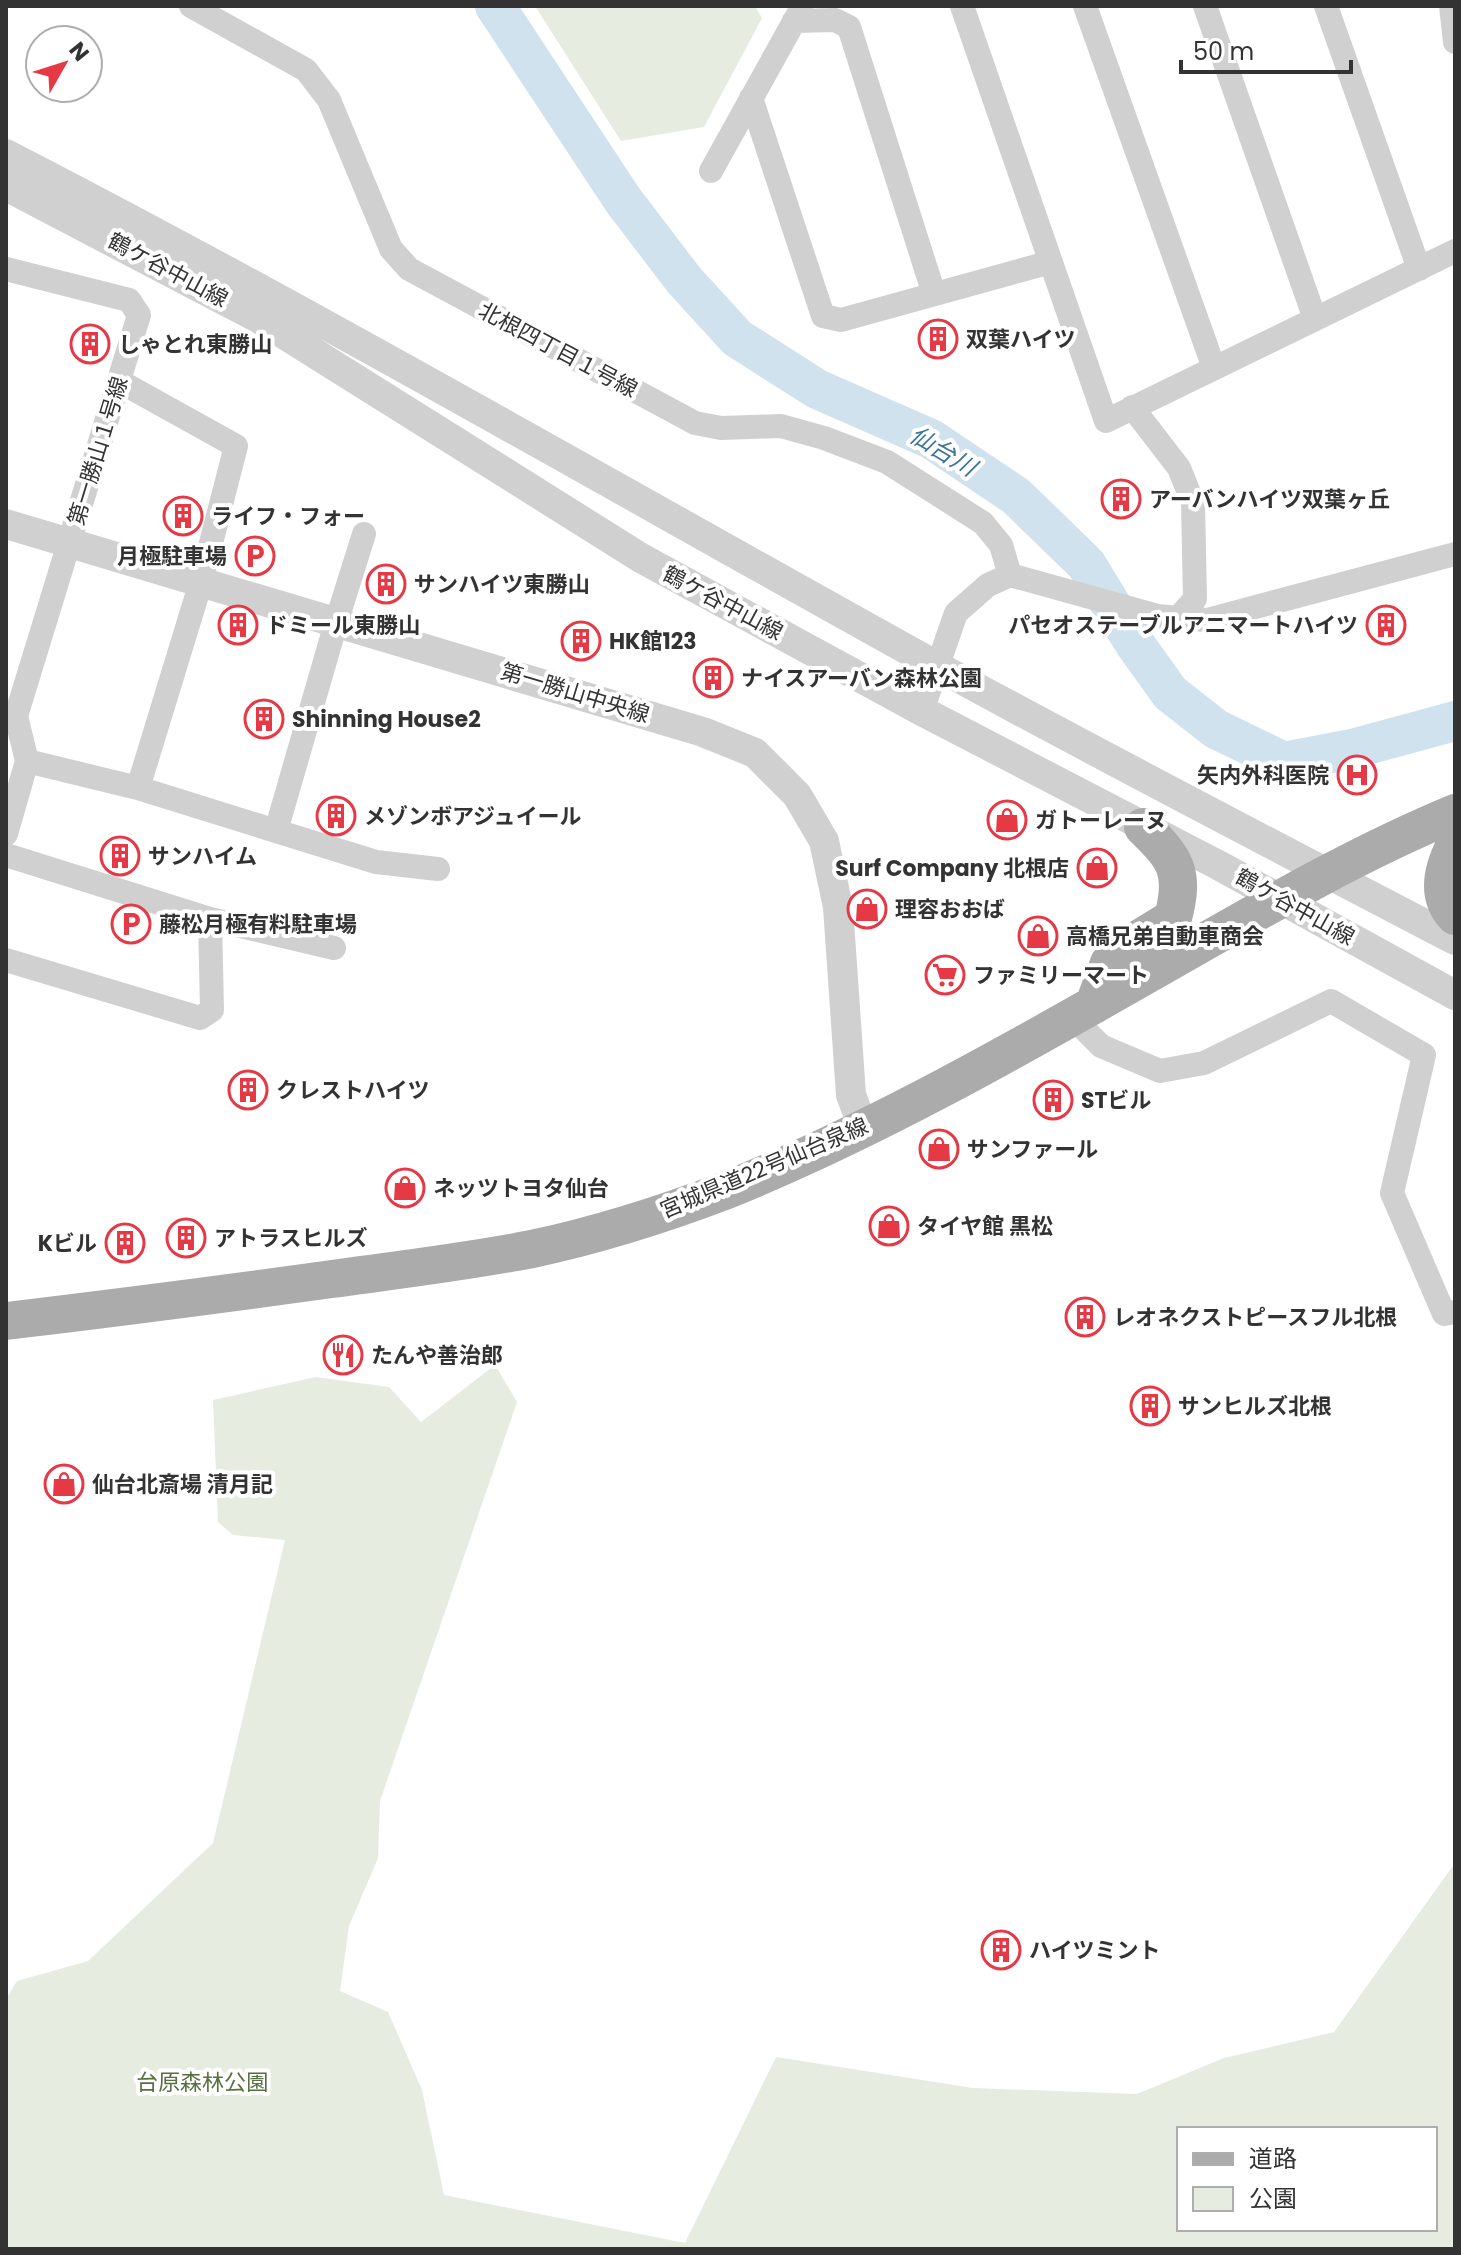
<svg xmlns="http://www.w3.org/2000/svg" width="1461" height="2255" viewBox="0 0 1461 2255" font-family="Poppins,'Noto Sans JP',sans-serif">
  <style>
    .green { fill: #e6ecdf; fill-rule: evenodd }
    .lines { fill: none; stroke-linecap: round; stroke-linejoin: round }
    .river { stroke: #cfe2ee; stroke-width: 40 }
    .minor { stroke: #d0d0d0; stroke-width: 24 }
    .tertiary { stroke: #d0d0d0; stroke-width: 30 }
    .primary { stroke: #ababab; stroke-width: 38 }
    .labels { text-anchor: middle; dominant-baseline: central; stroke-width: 8; stroke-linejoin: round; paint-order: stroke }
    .street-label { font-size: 22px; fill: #333; stroke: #fff }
    .poi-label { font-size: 22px; font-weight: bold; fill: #333; stroke: #fff; text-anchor: start }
    .park-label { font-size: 22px; fill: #56703f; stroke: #fff }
    .water-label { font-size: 24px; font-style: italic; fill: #3f7597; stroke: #fff }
  </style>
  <rect width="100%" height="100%" fill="#fff"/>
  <path class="green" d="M535 6H755L762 18 704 127 621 141Z
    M495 1365 517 1402 380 1801 378 1858 349 1926 340 1991 388 2012 422 2090 444 2195 685 2243 776 2057 973 2088 1137 2094 1224 2058 1334 2032 1455 1863V2249H6V1999L17 1981 88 1961 213 1843 285 1540 233 1535 218 1522 213 1400 316 1377 389 1387 421 1422ZM1435 2129V2229H1179V2129Z"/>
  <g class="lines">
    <path class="river" d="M495 6 623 200 684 280 737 338 817 389 931 439 1016 496 1086 564 1135 644 1170 693 1216 729 1284 762 1352 749 1455 721"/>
    <path class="minor" d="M191 6 306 70 329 100 391 249 409 269 695 423 721 428 781 426 824 438 887 462 983 523 1001 545 1010 575
      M962 6 1106 421 1455 251
      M1085 6 1214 368
      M1205 6 1315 319
      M1326 6 1419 269
      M1451 6 1455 42
      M794 21 835 20 849 27 934 294
      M751 98 823 316 841 320 1051 262
      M711 171 801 9
      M6 269 129 300 139 315 16 716 27 761 6 834
      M119 381 236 446 201 582 138 788
      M364 534 336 623 276 831 376 862 438 869
      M1178 618 1207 620 1455 554
      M922 711 956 613 988 585 1010 575 1158 616 1178 618 1195 599 1193 503 1179 468 1132 407
      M27 761 138 788 276 831
      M6 855 210 919 334 948
      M6 960 200 1018 212 1010 210 919
      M1072 1017 1101 1046 1160 1071 1204 1063 1331 1001 1424 1055 1392 1193 1444 1314 1455 1312"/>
    <path class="tertiary" d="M6 154C320 316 626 494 935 665 1107 759 1281 849 1455 940
      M6 186 260 319 641 558 922 711 1220 866 1455 995
      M6 524 703 732 755 753 797 795 824 841 838 907 851 1095 863 1127"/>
    <path class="primary" d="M1455 845C1443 868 1435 894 1455 916
      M1094 1005 1109 963 1142 937 1173 918C1185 872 1176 859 1143 827
      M6 1321C115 1308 223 1294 332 1279 398 1270 466 1262 532 1249 598 1235 664 1214 727 1190 878 1129 1029 1042 1171 961 1264 908 1356 854 1455 813"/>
  </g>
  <defs>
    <symbol id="building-ring" viewBox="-11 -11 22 22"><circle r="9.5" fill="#fff" stroke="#e63946" stroke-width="1.5"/><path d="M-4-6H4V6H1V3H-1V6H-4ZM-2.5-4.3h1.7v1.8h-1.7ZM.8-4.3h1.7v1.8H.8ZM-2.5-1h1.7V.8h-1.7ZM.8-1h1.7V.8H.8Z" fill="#e63946"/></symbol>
    <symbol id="parking-ring" viewBox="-11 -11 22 22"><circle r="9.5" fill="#fff" stroke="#e63946" stroke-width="1.5"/><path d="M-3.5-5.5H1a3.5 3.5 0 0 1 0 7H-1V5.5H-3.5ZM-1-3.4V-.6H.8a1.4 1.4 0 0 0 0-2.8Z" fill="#e63946"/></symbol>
    <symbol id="hospital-ring" viewBox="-11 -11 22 22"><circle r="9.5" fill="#fff" stroke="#e63946" stroke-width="1.5"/><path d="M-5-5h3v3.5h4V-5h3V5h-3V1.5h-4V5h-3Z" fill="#e63946"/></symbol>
    <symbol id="shop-ring" viewBox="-11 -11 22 22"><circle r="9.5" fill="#fff" stroke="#e63946" stroke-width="1.5"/><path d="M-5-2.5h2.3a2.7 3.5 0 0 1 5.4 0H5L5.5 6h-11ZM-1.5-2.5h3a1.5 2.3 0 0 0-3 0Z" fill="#e63946"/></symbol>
    <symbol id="supermarket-ring" viewBox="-11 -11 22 22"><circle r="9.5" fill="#fff" stroke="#e63946" stroke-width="1.5"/><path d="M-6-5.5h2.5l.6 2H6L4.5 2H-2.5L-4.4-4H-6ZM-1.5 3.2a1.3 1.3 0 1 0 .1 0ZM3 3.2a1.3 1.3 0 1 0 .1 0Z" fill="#e63946"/></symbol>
    <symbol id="restaurant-ring" viewBox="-11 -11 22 22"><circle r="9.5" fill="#fff" stroke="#e63946" stroke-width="1.5"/><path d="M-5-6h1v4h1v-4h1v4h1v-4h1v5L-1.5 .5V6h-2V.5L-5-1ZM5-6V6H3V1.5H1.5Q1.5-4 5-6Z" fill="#e63946"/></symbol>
  </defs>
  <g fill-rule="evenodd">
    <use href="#building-ring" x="916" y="317" width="44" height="44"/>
    <use href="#building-ring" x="68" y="322" width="44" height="44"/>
    <use href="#building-ring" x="1099" y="477" width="44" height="44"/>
    <use href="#building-ring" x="161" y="494" width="44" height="44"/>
    <use href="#parking-ring" x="233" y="534" width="44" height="44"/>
    <use href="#building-ring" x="364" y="562" width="44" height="44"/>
    <use href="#building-ring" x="216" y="603" width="44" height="44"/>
    <use href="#building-ring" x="1364" y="603" width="44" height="44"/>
    <use href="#building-ring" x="559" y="619" width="44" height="44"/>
    <use href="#building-ring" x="691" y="656" width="44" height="44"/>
    <use href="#building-ring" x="242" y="697" width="44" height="44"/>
    <use href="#hospital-ring" x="1335" y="753" width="44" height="44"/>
    <use href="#building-ring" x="314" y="794" width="44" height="44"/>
    <use href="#shop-ring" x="985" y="798" width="44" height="44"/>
    <use href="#building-ring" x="98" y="834" width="44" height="44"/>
    <use href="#shop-ring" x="1075" y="846" width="44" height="44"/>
    <use href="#shop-ring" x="845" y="887" width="44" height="44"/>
    <use href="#parking-ring" x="109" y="902" width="44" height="44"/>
    <use href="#shop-ring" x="1016" y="914" width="44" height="44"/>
    <use href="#supermarket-ring" x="923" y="953" width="44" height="44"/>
    <use href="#building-ring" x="226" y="1068" width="44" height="44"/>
    <use href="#building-ring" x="1031" y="1078" width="44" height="44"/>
    <use href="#shop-ring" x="917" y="1127" width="44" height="44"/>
    <use href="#shop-ring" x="383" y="1166" width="44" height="44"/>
    <use href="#shop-ring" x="867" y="1204" width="44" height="44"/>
    <use href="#building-ring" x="164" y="1216" width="44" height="44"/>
    <use href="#building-ring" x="103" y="1221" width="44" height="44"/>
    <use href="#building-ring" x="1063" y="1295" width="44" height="44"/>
    <use href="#restaurant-ring" x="321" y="1333" width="44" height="44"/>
    <use href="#building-ring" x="1128" y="1384" width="44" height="44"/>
    <use href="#shop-ring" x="42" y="1462" width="44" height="44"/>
    <use href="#building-ring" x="979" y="1928" width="44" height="44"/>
  </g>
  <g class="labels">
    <g class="street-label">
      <text transform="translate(168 270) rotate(28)">鶴ケ谷中山線</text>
      <text transform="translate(558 350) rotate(28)">北根四丁目１号線</text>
      <text transform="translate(98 451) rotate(-73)">第一勝山１号線</text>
      <text transform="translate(723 603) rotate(28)">鶴ケ谷中山線</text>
      <text transform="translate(575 693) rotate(17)">第一勝山中央線</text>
      <text transform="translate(1295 907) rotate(29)">鶴ケ谷中山線</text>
      <text transform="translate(764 1168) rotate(-23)">宮城県道22号仙台泉線</text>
    </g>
    <g class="poi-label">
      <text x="966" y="339">双葉ハイツ</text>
      <text x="118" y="344">しゃとれ東勝山</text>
      <text x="1149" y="499">アーバンハイツ双葉ヶ丘</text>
      <text x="211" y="516">ライフ・フォー</text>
      <text x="227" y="556" text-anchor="end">月極駐車場</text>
      <text x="414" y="584">サンハイツ東勝山</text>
      <text x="266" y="625">ドミール東勝山</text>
      <text x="1358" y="625" text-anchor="end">パセオステーブルアニマートハイツ</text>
      <text x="609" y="641">HK館123</text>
      <text x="741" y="678">ナイスアーバン森林公園</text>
      <text x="292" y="719">Shinning House2</text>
      <text x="1329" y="775" text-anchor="end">矢内外科医院</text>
      <text x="364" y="816">メゾンボアジュイール</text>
      <text x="1035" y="820">ガトーレーヌ</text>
      <text x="148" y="856">サンハイム</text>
      <text x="1069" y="868" text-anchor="end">Surf Company 北根店</text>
      <text x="895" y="909">理容おおば</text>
      <text x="159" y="924">藤松月極有料駐車場</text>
      <text x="1066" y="936">高橋兄弟自動車商会</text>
      <text x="973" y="975">ファミリーマート</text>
      <text x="276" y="1090">クレストハイツ</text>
      <text x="1081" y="1100">STビル</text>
      <text x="967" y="1149">サンファール</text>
      <text x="433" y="1188">ネッツトヨタ仙台</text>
      <text x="917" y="1226">タイヤ館 黒松</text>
      <text x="214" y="1238">アトラスヒルズ</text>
      <text x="97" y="1243" text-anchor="end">Kビル</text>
      <text x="1113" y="1317">レオネクストピースフル北根</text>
      <text x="371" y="1355">たんや善治郎</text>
      <text x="1178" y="1406">サンヒルズ北根</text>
      <text x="92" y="1484">仙台北斎場 清月記</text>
      <text x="1029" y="1950">ハイツミント</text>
    </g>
    <g class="park-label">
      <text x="202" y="2082">台原森林公園</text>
    </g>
    <g class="water-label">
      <text transform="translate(943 451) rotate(31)">仙台川</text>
    </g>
  </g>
  <rect width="1461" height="2255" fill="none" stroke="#333333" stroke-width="16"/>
  <rect x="1177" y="2127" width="260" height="104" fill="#ffffff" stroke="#adadad" stroke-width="2"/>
  <rect x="1193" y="2153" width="40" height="12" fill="#ababab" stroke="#adadad" stroke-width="2"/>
  <text x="1249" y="2167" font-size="24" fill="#333333">道路</text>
  <rect x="1193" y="2187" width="40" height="24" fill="#e6ecdf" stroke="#adadad" stroke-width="2"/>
  <text x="1249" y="2207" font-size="24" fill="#333333">公園</text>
  <g transform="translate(64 64) rotate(51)"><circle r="38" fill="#ffffff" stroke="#adadad" stroke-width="2"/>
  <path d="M0-6L14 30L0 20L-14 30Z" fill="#e63946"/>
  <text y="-12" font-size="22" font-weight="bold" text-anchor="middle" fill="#333333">N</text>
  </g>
  <path d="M1181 60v12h170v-12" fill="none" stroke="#333333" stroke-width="4"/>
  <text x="1193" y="60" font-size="24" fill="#333333" stroke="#ffffff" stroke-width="6" paint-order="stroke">50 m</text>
</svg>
